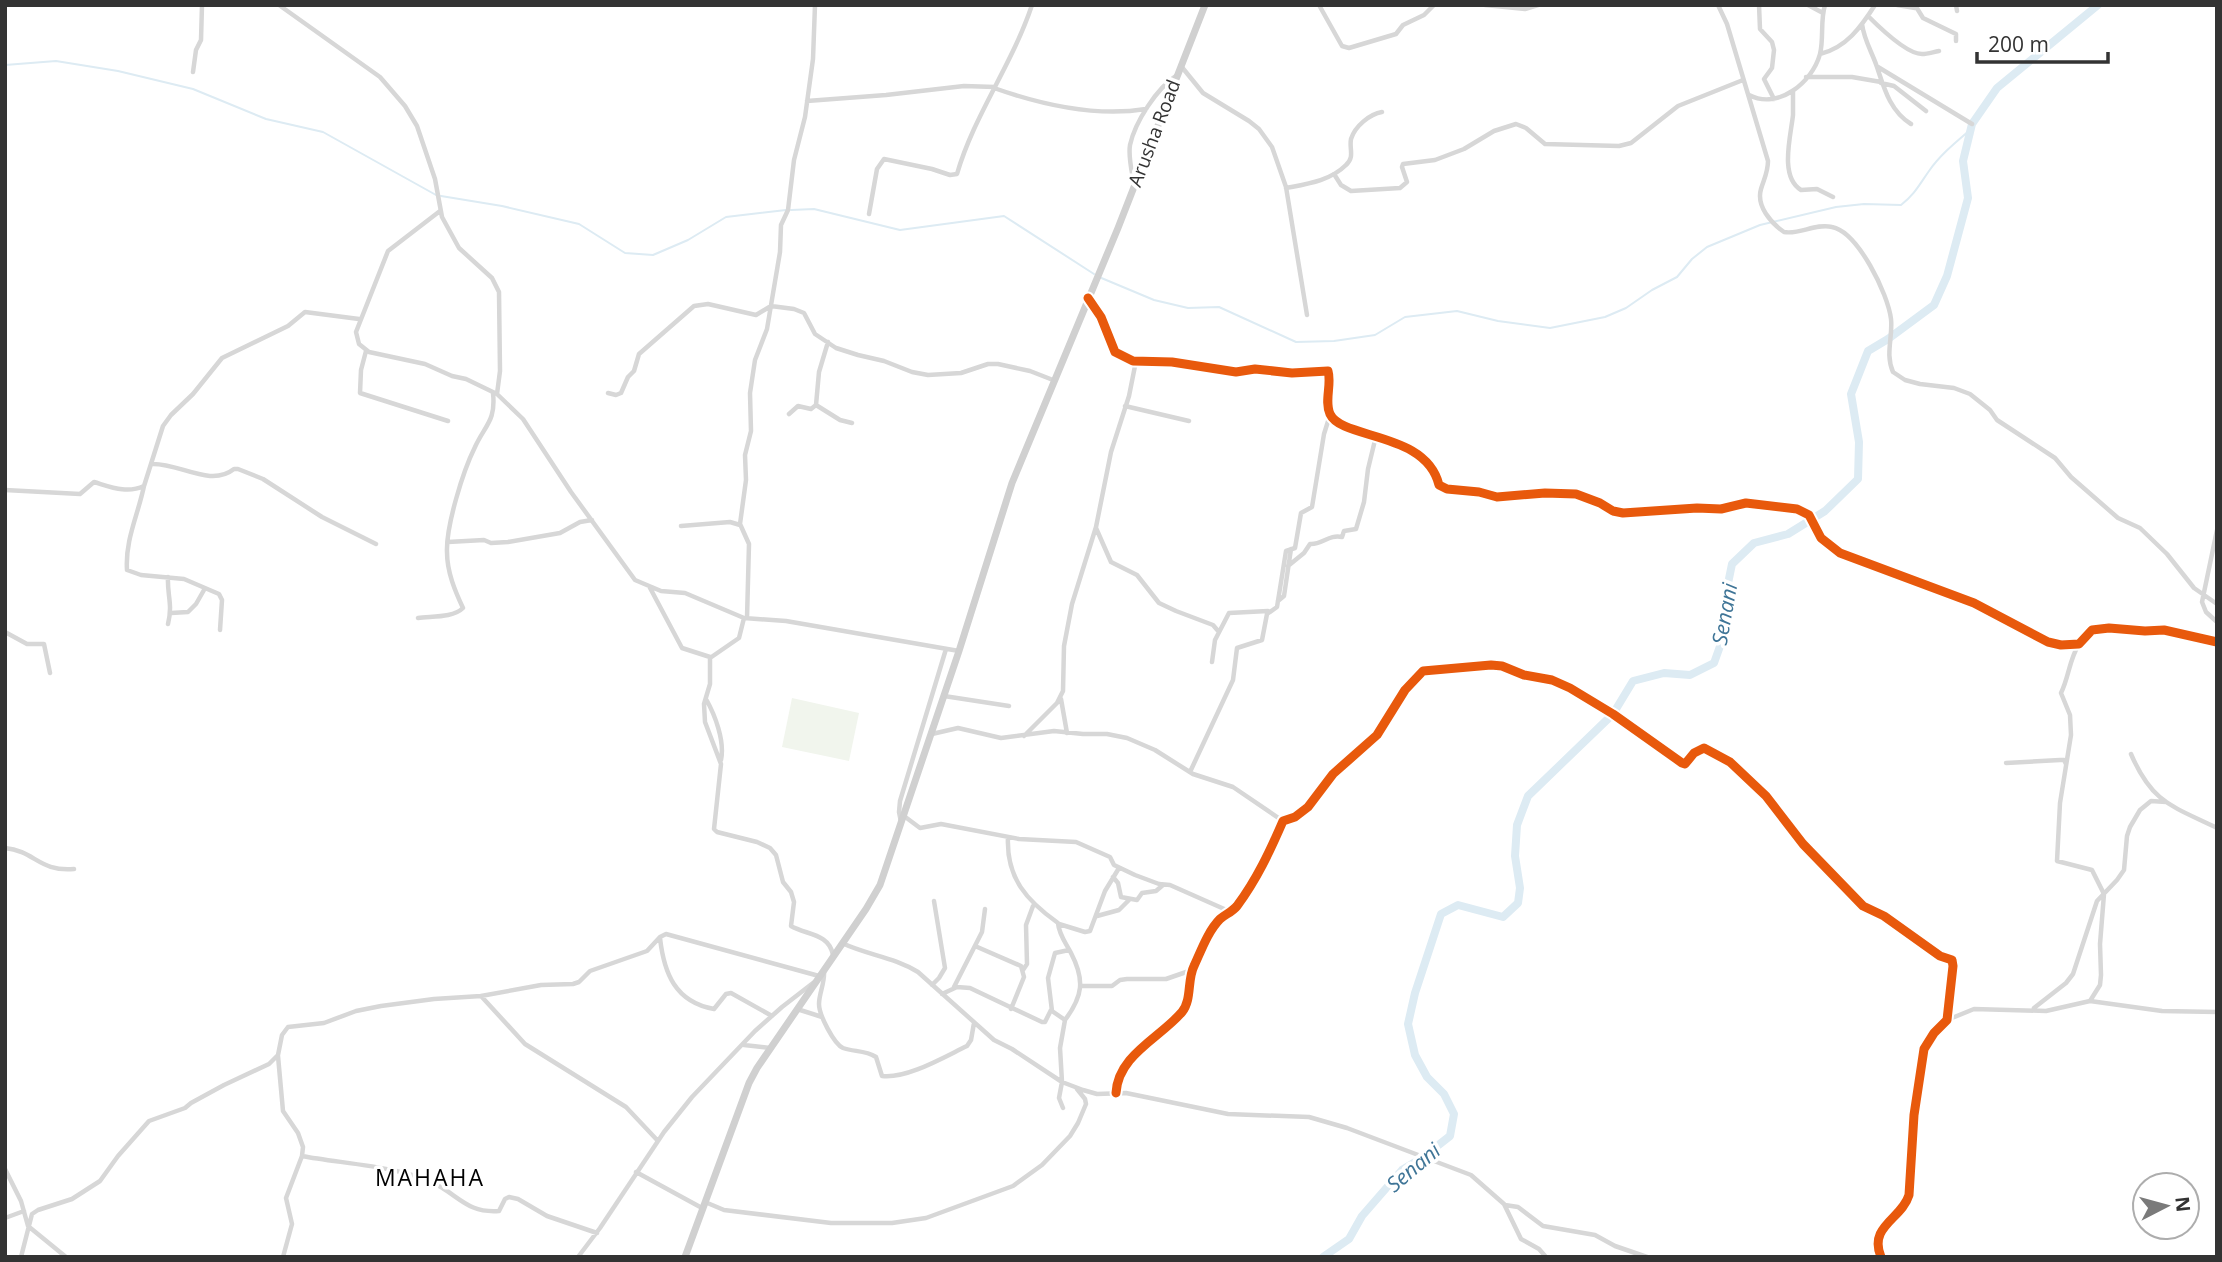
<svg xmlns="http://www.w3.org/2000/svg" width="2222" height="1262" viewBox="0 0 2222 1262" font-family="'Open Sans',sans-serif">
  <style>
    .green { fill: #f1f5ed }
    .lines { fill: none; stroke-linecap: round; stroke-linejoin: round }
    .stream { stroke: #ddebf3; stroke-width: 2 }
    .river { stroke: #ddebf3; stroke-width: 8 }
    .street { stroke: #d7d7d7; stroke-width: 4.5 }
    .secondary { stroke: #d0d0d0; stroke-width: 7 }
    .cycleway-casing { stroke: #fff; stroke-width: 13 }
    .cycleway { stroke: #e8590c; stroke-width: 9 }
    .labels { text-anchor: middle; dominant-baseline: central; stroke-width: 7; stroke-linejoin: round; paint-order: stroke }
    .street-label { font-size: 19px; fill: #333; stroke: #fff }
    .water-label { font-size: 21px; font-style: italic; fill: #3f7597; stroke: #fff }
    .quarter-label { font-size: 23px; letter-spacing: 2px; fill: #000; stroke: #fff }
  </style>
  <rect width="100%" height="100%" fill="#fff"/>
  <path class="green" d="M792 698 859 713 849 761 782 747Z"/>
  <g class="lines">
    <path class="stream" d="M5 65 56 61 118 71 193 89 266 119 323 132 436 195
      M441 196 502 206 579 224 625 253 653 255 688 240 726 217 786 210
      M791 210 814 209 900 230 1004 216 1094 274
      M1099 277 1154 300 1188 308 1219 307 1296 342 1334 341 1375 335 1405 317 1457 311 1498 321 1550 328 1605 317 1626 308 1652 290 1677 277 1692 259 1707 247 1760 225 1836 207 1864 204 1901 205C1915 194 1919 185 1929 171 1940 155 1956 142 1970 130"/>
    <path class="river" d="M1323 1257 1349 1239 1362 1216 1402 1170 1422 1158 1450 1136 1454 1114 1444 1094 1427 1077 1415 1055 1408 1024 1415 993 1441 914 1458 905 1503 917 1518 903 1520 888 1515 856 1517 825 1528 796 1613 714 1633 681 1664 673 1690 675 1714 663 1724 635 1725 598 1732 564 1754 543 1788 534 1825 511 1858 479 1859 442 1851 394 1868 351 1888 339 1934 305 1947 276 1968 198 1963 161 1972 124 1997 88 2098 5"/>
    <path class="street" d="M279 5 380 77 405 106 417 126 435 179 442 217 459 248 492 278 499 292 500 371 497 394 523 419 571 492 635 580 661 591 685 593 744 618 786 621 959 651
      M1319 5 1342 46 1349 48 1396 34 1403 25 1424 15 1434 5
      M1485 5 1525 9 1538 5
      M1718 5 1727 24 1768 161C1768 172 1764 179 1761 189 1756 206 1771 223 1784 232 1800 235 1815 223 1832 227 1858 232 1888 294 1891 319 1893 337 1885 354 1893 372L1905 380 1920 384 1954 388 1970 394 1990 410 1997 420 2055 458 2071 477 2118 518 2140 528 2167 554 2194 588 2217 604
      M1759 5 1760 29 1772 42 1774 50 1772 68 1764 79 1774 99
      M1808 5 1823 13
      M1897 5 1915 8
      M1915 5 1923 18 1956 34V41
      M1956 5 1957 11
      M1868 16C1879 27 1906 54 1922 54 1928 54 1933 52 1939 51
      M1862 24C1864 40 1872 52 1877 67 1884 88 1890 111 1911 124
      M1820 54C1846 48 1861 27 1875 5
      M1181 66 1203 93 1249 121 1259 129 1272 147 1286 187 1307 315
      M1878 67 1972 124
      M193 72 196 50 201 40 202 5
      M1806 77H1852L1881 82
      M1881 83 1894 86 1926 111
      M994 88C1042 105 1097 117 1146 109
      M1793 92C1793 100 1793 107 1793 115 1791 135 1779 177 1801 190L1817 189 1833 197
      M1749 95C1778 110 1812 83 1820 54 1824 38 1820 21 1825 5
      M807 101 886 95 964 86 995 87
      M1334 174 1341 185 1351 191 1400 188 1407 182 1402 167 1403 164 1435 160 1464 149 1494 131 1516 124 1526 128 1545 144 1619 146 1631 143 1678 106 1743 80
      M1134 184C1132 172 1128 157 1130 145 1135 122 1157 88 1176 76
      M1286 188C1307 184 1330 181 1346 165 1355 157 1349 149 1351 139 1355 126 1370 114 1382 112
      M440 211 388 251 356 332 359 344 369 352 425 364 452 376 466 379 497 394
      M869 214 877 169 884 159 932 169 950 175 957 174C974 115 1012 65 1032 5
      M1088 298 1101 317 1115 352 1133 361 1172 362 1236 372 1255 369 1292 373 1328 371C1332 384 1324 401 1330 414 1342 440 1426 431 1439 485L1447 489 1479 492 1497 497 1545 493 1576 494 1600 503 1613 511 1623 513 1697 508 1721 509 1746 503 1797 509 1809 515 1821 538 1840 553 1974 603 2048 642 2061 645 2079 644 2092 630 2109 628 2145 631 2164 630 2217 642
      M366 351 361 370 360 393 448 421
      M608 393 616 395 621 393 628 377 634 371 639 354 694 306 708 304 756 315 771 306 794 309 804 313 815 334 836 348 858 355 884 361 912 372 928 375 961 373 988 364H998L1030 371 1053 380
      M816 405 840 420 852 423
      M1125 406 1189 421
      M789 414 798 406 811 409 816 405 819 372 828 342
      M151 464C178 462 210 488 234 469H238L263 479 322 517 376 544
      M144 486C138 515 125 540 127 570L141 575 184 579 219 594 222 600 220 630
      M5 490 80 494 94 482C111 487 127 494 144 486L163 426 171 415 193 394 222 358 288 326 305 312 359 319
      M681 526 730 522 740 525
      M1096 528 1111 562 1137 575 1159 603 1176 611 1213 625 1219 632
      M2217 530 2202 602 2206 612 2217 622
      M448 542 484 540 491 543 508 542 560 533 580 522 592 520
      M1288 566 1304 553 1310 544C1322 545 1329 534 1342 537L1344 531 1356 529 1364 502 1368 469 1376 436
      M168 577C167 595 173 604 168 624
      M649 586 682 648 710 657
      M1278 601 1284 596 1291 549
      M171 613 188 612 196 604 204 590
      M418 618C431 616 453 618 463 608 455 591 447 572 447 552 446 526 463 471 475 447 485 425 496 421 493 393
      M744 618 739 638 710 658V684L704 704 705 722 721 764 714 829 717 832 757 842 770 848 776 855 783 882 791 892 794 902 791 926C806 935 829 933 833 955
      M747 618 749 544 740 524 746 480 745 455 751 431 750 393 755 360 767 329 780 252 781 225 788 210 794 160 805 117 813 59 815 5
      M5 632 27 644H44L50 673
      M2079 644C2069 660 2069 677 2061 693L2070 715 2071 735 2060 803 2057 861 2092 870 2104 894 2100 944 2101 975 2100 985 2090 1001
      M1212 662 1215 640 1229 613 1268 611
      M944 696 1009 706
      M706 699C715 715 725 741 721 760
      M1061 699 1067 733
      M932 734 958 728 1001 738 1054 731 1083 734H1107L1127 738 1155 750 1193 774 1233 787 1283 821
      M1024 736 1057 703 1063 691 1064 646 1072 604 1096 527 1111 452 1129 396 1136 361
      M2131 754C2152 803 2172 806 2217 828
      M2006 763 2060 760H2064L2066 764
      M1190 772 1233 680 1237 648 1262 640 1267 614 1277 607 1286 551 1295 548 1301 513 1312 507 1324 434 1330 415
      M904 816 920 828 941 824 1019 839 1076 842 1110 857 1114 865 1135 875 1159 884 1170 885 1231 912
      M901 822 899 812 900 801 946 649
      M1008 837C1006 878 1027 901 1058 923 1059 935 1066 943 1071 953 1085 980 1083 996 1065 1020
      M5 848C35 851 39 872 74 869
      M1113 877 1118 883 1121 897 1137 900 1142 893 1156 891 1163 885
      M1097 916 1119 910 1129 900
      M1059 924 1085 932 1090 931 1105 891 1119 868
      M660 938C664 973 675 1002 714 1009L726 994 731 993 772 1016
      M842 943C867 955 894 957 918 972L994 1040 1012 1049 1062 1082 1083 1090 1097 1094 1126 1093 1228 1114 1309 1117 1347 1128 1471 1175 1504 1204 1521 1239 1539 1249 1546 1257
      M975 946 1021 966 1024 977 1011 1009
      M1023 970 1027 964 1026 925 1033 906
      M824 971C825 983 819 993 819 1004 819 1015 834 1044 843 1048 854 1052 865 1050 876 1057L882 1076C907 1079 944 1057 967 1046L971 1040 974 1023
      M932 985 939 978 945 968 934 901
      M1081 986H1112L1120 980 1127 979H1166L1192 970
      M954 987 982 932 985 909
      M942 994 957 987 970 988 1042 1022H1045L1051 1010
      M481 996 541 985 573 984 579 982 590 971 647 951 660 937 666 934 819 976
      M2034 1008 2066 983 2073 974 2097 901 2117 880 2124 870 2127 836 2130 827 2140 810 2151 801 2166 802
      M797 1009 822 1017
      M1947 1020 1974 1009 2046 1011 2090 1001 2162 1011 2217 1012
      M744 1045 770 1048
      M278 1056 283 1111 298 1133 303 1147 302 1156 286 1198 292 1224 283 1257
      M1062 1082 1060 1048 1065 1020 1052 1011 1048 978 1055 953 1069 950
      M1062 1082 1059 1098 1063 1108
      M1116 1093C1118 1055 1160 1038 1182 1012 1192 1000 1187 980 1194 966 1201 951 1208 931 1220 919 1226 914 1232 912 1237 906 1257 879 1270 851 1283 821L1295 817 1308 807 1333 774 1377 735 1405 690 1423 671 1491 665 1502 666 1524 675 1552 680 1570 688 1613 714 1682 763 1685 764 1694 753 1704 748 1730 762 1766 796 1803 844 1863 906 1884 916 1940 956 1952 960 1953 966 1947 1020 1934 1033 1924 1049 1914 1115 1909 1195C1902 1219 1868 1226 1881 1257
      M302 1156C343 1164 405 1166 441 1187 462 1200 471 1213 499 1211L505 1199 509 1197 518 1199 547 1216 597 1233
      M5 1169 21 1201 28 1226 66 1257
      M636 1172 702 1208
      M705 1202 724 1210 831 1223H892L926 1218 1013 1186 1042 1165 1070 1136 1078 1123 1086 1104 1085 1099 1077 1089
      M1505 1205 1518 1207 1543 1226 1595 1235 1615 1246 1647 1257
      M5 1218 24 1211
      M21 1257 32 1214 38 1210 72 1199 100 1181 118 1156 149 1121 185 1108 191 1103 224 1085 269 1064 278 1055 282 1035 288 1027 324 1023 356 1011 381 1006 434 999 481 996 525 1044 626 1107 658 1141
      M578 1257 600 1228 664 1132 692 1097 755 1031 782 1007 813 983"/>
    <path class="secondary" d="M685 1257 749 1083 757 1068 866 909 880 885 959 651 1012 483 1118 228 1205 5"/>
    <defs>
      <path id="cycleway" d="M1088 298 1101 317 1115 352 1133 361 1172 362 1236 372 1255 369 1292 373 1328 371C1332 384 1324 401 1330 414 1342 440 1426 431 1439 485L1447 489 1479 492 1497 497 1545 493 1576 494 1600 503 1613 511 1623 513 1697 508 1721 509 1746 503 1797 509 1809 515 1821 538 1840 553 1974 603 2048 642 2061 645 2079 644 2092 630 2109 628 2145 631 2164 630 2217 642
        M1116 1093C1118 1055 1160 1038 1182 1012 1192 1000 1187 980 1194 966 1201 951 1208 931 1220 919 1226 914 1232 912 1237 906 1257 879 1270 851 1283 821L1295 817 1308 807 1333 774 1377 735 1405 690 1423 671 1491 665 1502 666 1524 675 1552 680 1570 688 1613 714 1682 763 1685 764 1694 753 1704 748 1730 762 1766 796 1803 844 1863 906 1884 916 1940 956 1952 960 1953 966 1947 1020 1934 1033 1924 1049 1914 1115 1909 1195C1902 1219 1868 1226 1881 1257"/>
    </defs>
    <use href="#cycleway" class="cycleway-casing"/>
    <use href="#cycleway" class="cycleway"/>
  </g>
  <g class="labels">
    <g class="street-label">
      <text transform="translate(1154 133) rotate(-69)">Arusha Road</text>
    </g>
    <g class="water-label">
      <text transform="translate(1724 614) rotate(-80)">Senani</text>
      <text transform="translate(1413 1167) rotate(-40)">Senani</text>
    </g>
    <g class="quarter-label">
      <text x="430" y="1177">MAHAHA</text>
    </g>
  </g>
  <rect width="2222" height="1262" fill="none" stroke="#333333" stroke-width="14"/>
  <g transform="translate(2166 1206) rotate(84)"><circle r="33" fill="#ffffff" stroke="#adadad" stroke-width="2"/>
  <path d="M0-5L12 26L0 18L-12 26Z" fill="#7a7a7a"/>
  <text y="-10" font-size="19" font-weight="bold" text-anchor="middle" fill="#333333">N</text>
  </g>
  <path d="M1977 52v10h131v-10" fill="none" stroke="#333333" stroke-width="3.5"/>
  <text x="1988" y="52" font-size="21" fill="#333333" stroke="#ffffff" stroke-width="5" paint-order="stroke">200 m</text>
</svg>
